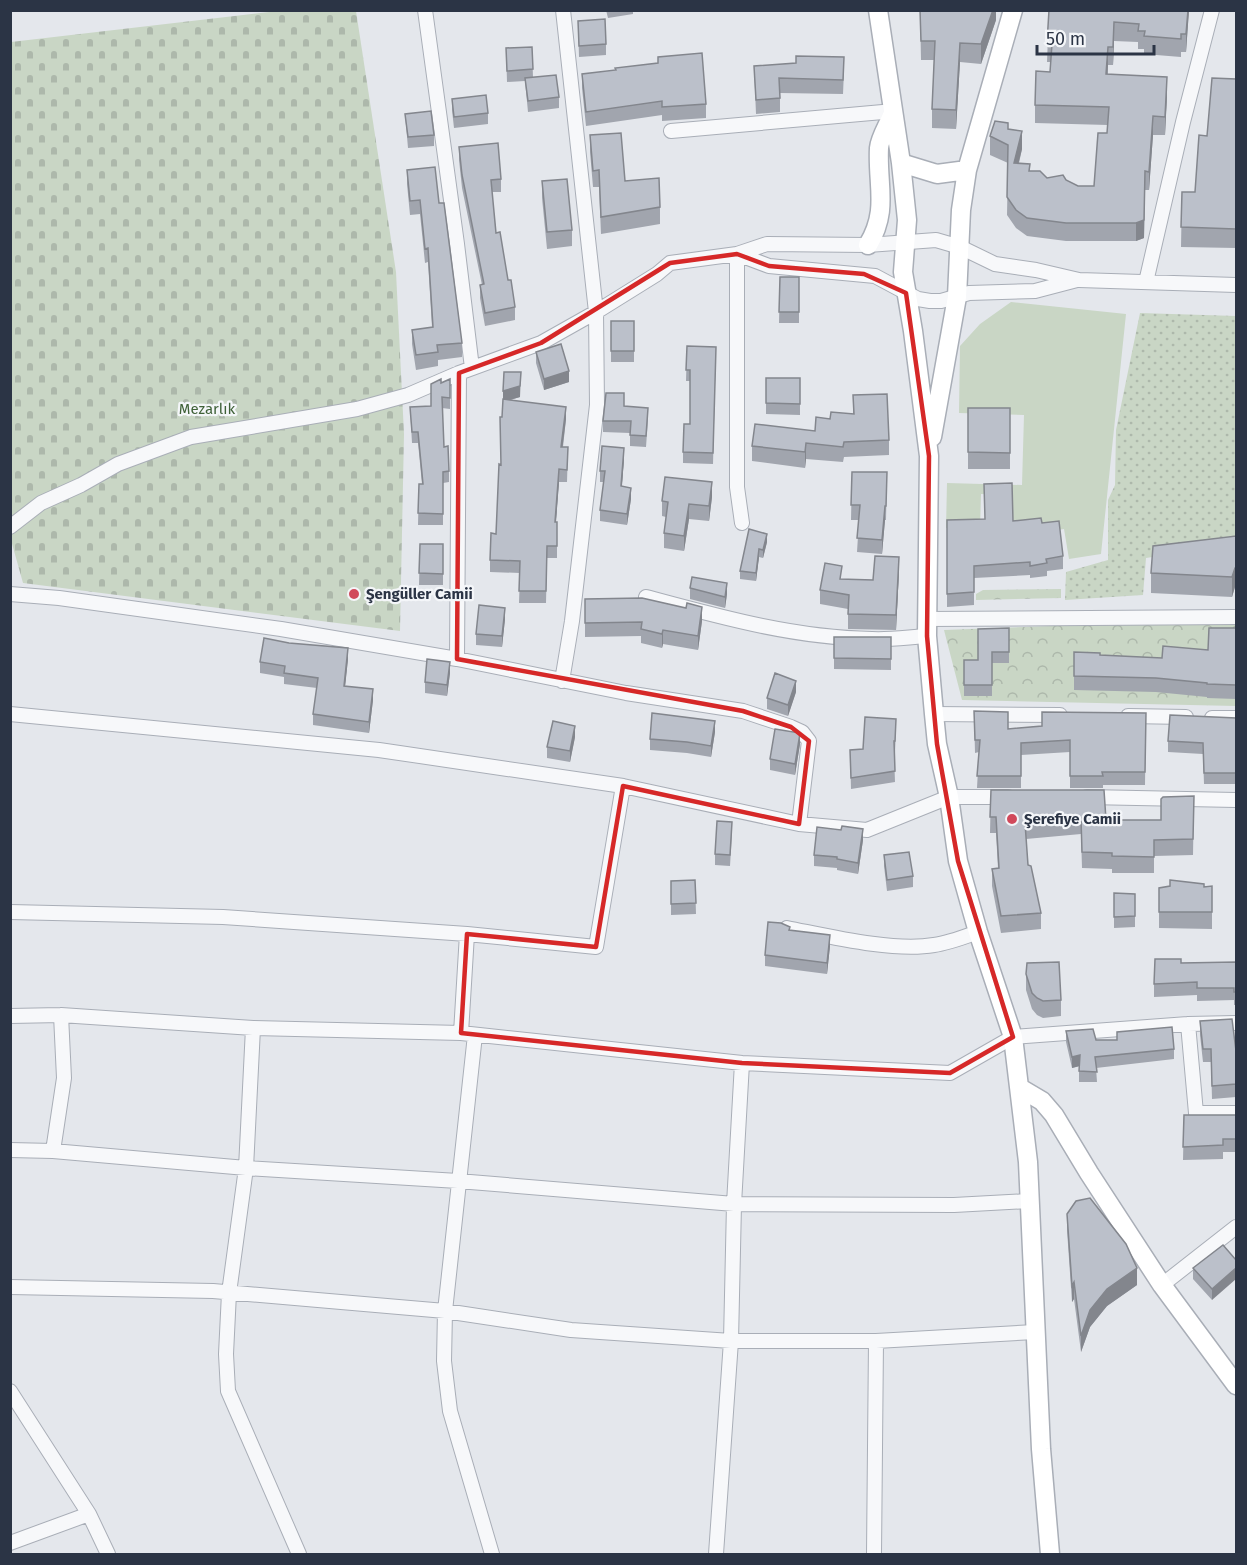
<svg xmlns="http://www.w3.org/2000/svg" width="1247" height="1565" viewBox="0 0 1247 1565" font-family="'Fira Sans',sans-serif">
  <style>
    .grass { fill: #c9d6c5 }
    .forest { fill: url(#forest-crowns) }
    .cemetery { fill: url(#cemetery-stones) }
    .park { fill: url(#park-dots) }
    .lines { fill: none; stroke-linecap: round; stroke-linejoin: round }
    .street-casing { stroke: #a9aeb7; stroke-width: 16 }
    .secondary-casing { stroke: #a9aeb7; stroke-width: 21 }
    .street { stroke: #f7f8fa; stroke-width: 14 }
    .secondary { stroke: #fff; stroke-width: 18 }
    .wall { fill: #a1a5ae }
    .shaded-wall { fill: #83868d }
    .building { fill: #bbc0ca; stroke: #83868d; stroke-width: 1.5 }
    .marked { fill: none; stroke: #d62828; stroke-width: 4.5; stroke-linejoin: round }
    .poi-dot { fill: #d1495b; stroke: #f4f6f9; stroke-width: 2 }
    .labels { text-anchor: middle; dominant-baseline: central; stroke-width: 4.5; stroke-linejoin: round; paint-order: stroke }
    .park-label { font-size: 15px; fill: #3f6138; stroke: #f4f6f9 }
    .poi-label { font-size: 15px; font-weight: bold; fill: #2b3445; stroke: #f4f6f9; text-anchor: start }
  </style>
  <defs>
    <pattern id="forest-crowns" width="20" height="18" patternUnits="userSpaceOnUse" patternTransform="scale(1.5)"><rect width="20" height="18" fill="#c9d6c5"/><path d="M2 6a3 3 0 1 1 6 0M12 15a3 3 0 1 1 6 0" fill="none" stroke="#adb8ab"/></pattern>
    <pattern id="cemetery-stones" width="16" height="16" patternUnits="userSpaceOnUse" patternTransform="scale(1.5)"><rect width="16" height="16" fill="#c9d6c5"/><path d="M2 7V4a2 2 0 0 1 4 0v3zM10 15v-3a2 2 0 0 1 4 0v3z" fill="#adb8ab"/></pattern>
    <pattern id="park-dots" width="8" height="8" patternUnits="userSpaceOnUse" patternTransform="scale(1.5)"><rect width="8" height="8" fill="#c9d6c5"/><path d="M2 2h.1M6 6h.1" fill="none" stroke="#adb8ab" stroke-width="1.8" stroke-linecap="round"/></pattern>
  </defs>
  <rect width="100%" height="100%" fill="#e4e7ec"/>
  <path class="grass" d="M1011 302 1126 314 1101 554 1069 559 1064 529 1044 532 1013 528V495L981 494 980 529 946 528 947 483 1022 485 1024 415 959 413 960 346 980 324Z"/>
  <path class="forest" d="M1061 589V598L976 600V594L983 590Z
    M1211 620H1236V706L962 700 944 630Z"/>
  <path class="cemetery" d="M278 11H356L396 272 404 434 400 631 23 583 11 540V42Z"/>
  <path class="park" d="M1140 313 1236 316V544L1146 558 1143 595 1065 600 1066 572 1108 560V500L1115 485 1116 430Z"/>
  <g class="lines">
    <defs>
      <path id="street" d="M425 10 457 244 472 368
        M671 131 894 111
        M737 254 769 266 875 276 918 299 930 301H941L969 293 1035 291 1077 280
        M737 254V487L742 523
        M1146 282 1183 122 1212 10
        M10 527 41 503 81 485 118 464 191 437 357 409 408 395 459 373 541 343 596 312 657 274 670 263 737 254 767 244 868 245 936 240 960 247 995 264 1036 270 1079 280 1236 285
        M10 594 59 598 281 629 457 659 626 693 743 711 791 727 802 732 809 741 799 824
        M646 597C720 617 795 638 872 639 890 640 909 637 927 636
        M927 619 1236 617
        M457 659 459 373
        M562 681 572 621 597 405 596 312 563 10
        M10 714 379 750 623 786 799 824 867 830 949 797H1008
        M934 714 1060 715
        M1128 716 1186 717
        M1212 718H1236
        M1087 797 1236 800
        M10 912 223 917 467 934 596 947 623 786
        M787 928C828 936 893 952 934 945 949 943 964 937 978 932
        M10 1016 61 1015 253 1028 461 1033 742 1063 950 1073 1013 1037 1188 1024 1236 1023
        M1188 1024 1196 1113H1236
        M253 1028 246 1168 229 1293 226 1354 228 1391 299 1554
        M461 1033 467 934
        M475 1035 445 1311 444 1361 450 1411 492 1554
        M10 1150 53 1151 246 1168 458 1181 734 1204 954 1205 1029 1201
        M53 1151 64 1078 61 1015
        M1162 1285 1236 1227
        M10 1287 213 1291 445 1311 571 1330 731 1341H876L1035 1332
        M10 1391 89 1514 108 1554
        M10 1543 89 1514
        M716 1554 731 1341 734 1204 742 1063
        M874 1554 876 1341"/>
      <path id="secondary" d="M878 10 901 163 907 220 903 272 913 331 929 456 927 636 934 714 937 744 949 797 958 861 978 932 1013 1037 1028 1162 1041 1449 1050 1554
        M901 163 937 174 967 170
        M868 245C889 210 877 186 879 148 880 137 889 124 893 113
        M932 437 957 297 961 210 967 170 1013 10
        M1020 1088 1042 1101 1054 1115 1089 1173 1162 1285 1236 1385"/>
    </defs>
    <use href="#street" class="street-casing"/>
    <use href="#secondary" class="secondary-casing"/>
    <use href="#street" class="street"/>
    <use href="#secondary" class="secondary"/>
  </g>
  <path class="wall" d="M606 10H633V14L608 18Z
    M920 10 996 20 981 64 960 62 956 129 932 128V109L934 60H921Z
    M1049 10H1189L1186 52H1181V57L1144 54V49H1138V42L1114 41 1113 65H1108V74L1167 95 1165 135H1153L1149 190H1145L1144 238 1136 241H1066L1027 236 1016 228 1007 215 1008 163 990 155V136L1008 129 1022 149 1019 163 1030 171 1047 178 1066 180 1078 186H1094L1107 133 1108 125 1035 123V105L1050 72V62H1047Z
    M578 21 606 44V55L579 57Z
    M532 47 533 78 559 97V108L528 112 525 81 507 82 506 48Z
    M754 66 844 71 843 94 780 93V112L756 114Z
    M582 74 706 104V118L662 121V115L586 126 582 88Z
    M1236 79V248L1181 247 1182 192H1195L1207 136Z
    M452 99 488 113V124L454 128 452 110Z
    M405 114 434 135V146L408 148Z
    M590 135 625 181 660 207V224L601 234 599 187H593L590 152Z
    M459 147 501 179V192H492L496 233 508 280 515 307V320L485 326 480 298V285H482L462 188 459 160Z
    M407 170 439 203 462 343V357L438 360V366L416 370 412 344V330L432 327 428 262 425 263 420 214 410 215 407 184Z
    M542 181 572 230V246L547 249 542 198Z
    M780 277H799V323H779Z
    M611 321H634V362H611Z
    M687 346 716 347 713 464 683 463V452L690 424V381H686Z
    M536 352 569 382 544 390 536 363Z
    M504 372 520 397 510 400 566 419 563 447H568L567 482H559L556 522H557V558H547L546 603H519L520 573 490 572V560L496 534 501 465Z
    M766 378H800V415L766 414Z
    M450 379V409L442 408 444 447 449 471V482L443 483V525H418L419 484H422L418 443H412L410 407 431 406 441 383Z
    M853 395 889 440V455L844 457 843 462 806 459 805 468 752 461V446L815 431 830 419 853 414Z
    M624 406 648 419 646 447 630 446V433L603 432V421Z
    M968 408H1010V469H968Z
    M624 459 622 486 631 499 627 525 600 521V510L604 482H600V471Z
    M852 472H887L886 520H885L882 554 857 552 859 520H851Z
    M712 497 709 521 689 519 684 551 664 548V533L666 517 662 516V501Z
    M947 520 1042 523 1063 556V569L1047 571V576L1030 578V575L974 578V605L947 607Z
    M749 529 767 542 763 558 759 557 756 581 740 579V571Z
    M1236 536V587H1235L1232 597 1151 593V573Z
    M420 544H443V585H419Z
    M899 571 896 630 848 629V609L820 604V590L842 579 873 580Z
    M690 588 727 594 725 608 690 599Z
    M585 599 702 621 698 650 663 644 662 648 641 643V636L585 637Z
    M505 619 502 647 476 645V634Z
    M1009 628V663H992V696H964V660H978Z
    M1236 628V699L1207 698V697L1156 692 1074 690V676L1100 655 1162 658 1208 650Z
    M834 637H891V670L834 669Z
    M348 659 345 686 373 700 369 733 313 725V714L317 688 284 684V677L260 673V662Z
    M450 673 447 696 425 693V682Z
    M796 692 788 716 767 709V698Z
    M974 711 1008 729 1042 726 1146 713 1145 785H1103V788H1070V752L1021 755V788H977L979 752 975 753Z
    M1236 718V784H1204L1203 754 1168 752V741Z
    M896 730 895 752H894L895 782 851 789 850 750 863 749Z
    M715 732 711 757 687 753 650 750V739Z
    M575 737 570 762 547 758V747Z
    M800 744 795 775 770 770V759Z
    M991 790 1106 820H1161L1194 796 1193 855 1154 856V873H1112V869L1082 868 1081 834 1026 839 1028 865 1041 913V929L1001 933 992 886V869L998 868 996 833H990Z
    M732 833 730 866 715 865V854Z
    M863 840 858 874 837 870V868L814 866V855Z
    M884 855 913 876V887L887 891 884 866Z
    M695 880 696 914 671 915V881Z
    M1212 886V929L1159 928V888Z
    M1114 893 1135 894V927L1114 928Z
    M790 930 830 946 827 974 765 966V955Z
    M1236 962V1005H1234V1000L1197 1001V995L1154 997V984L1181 963Z
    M1026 974 1061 1000V1016L1043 1018 1037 1015 1032 1009 1026 990Z
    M1200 1021 1236 1051V1097L1212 1099 1211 1062H1203L1200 1035Z
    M1066 1031 1096 1040H1117V1032L1174 1049V1059L1096 1068 1097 1082H1079V1066L1072 1068 1066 1042Z
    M1184 1115H1236V1152H1223V1159L1183 1160Z
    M1067 1214 1137 1285 1107 1306 1090 1327 1081 1352 1074 1299 1072 1302 1067 1230Z
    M1223 1245 1212 1300 1193 1279V1268Z"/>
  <path class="shaded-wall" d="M993 10H996V20L981 64V44Z
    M1188 10H1189L1186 52V34Z
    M1114 22V41L1113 65V47Z
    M960 43V62L956 129V110Z
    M1108 47V65L1106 92V74Z
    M1167 77V95L1165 135V117Z
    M1153 116V135L1149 190V172Z
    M1022 131V149L1014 181V163Z
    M1145 171 1144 238 1136 241V223Z
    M569 371V382L544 390V379Z
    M521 372 520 397 503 402V391Z
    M566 407V419L561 459V447Z
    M806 443V459L805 468V452Z
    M624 448V459L621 497V486Z
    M559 469V482L555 534V522Z
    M712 482V497L709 521V506Z
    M631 488V499L627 525V514Z
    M689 504V519L684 551V536Z
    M885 506V520L882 554V540Z
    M767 534V542L763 558V550Z
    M759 549V557L756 581V573Z
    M899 557V571L896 630V615Z
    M1235 568V587L1232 597V577Z
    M727 583V594L725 608V597Z
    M702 607V621L698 650V636Z
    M505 608V619L502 647V636Z
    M663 630V644L662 648V634Z
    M348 648V659L344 697V686Z
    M450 662V673L447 696V685Z
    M796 681V692L788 716V705Z
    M373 689V700L369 733V722Z
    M715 721V732L711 757V746Z
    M575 726V737L570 762V751Z
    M800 733V744L795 775V764Z
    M863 829V840L858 874V863Z
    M830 935V946L827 974V963Z
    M1080 1055V1066L1072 1068V1057Z
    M1137 1268V1285L1107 1306 1090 1327 1081 1352V1336L1090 1310 1107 1289Z
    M1236 1268V1279L1212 1300V1289Z
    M1074 1282V1299L1072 1302V1286Z"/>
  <path class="building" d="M920 10H993L981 44 960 43 956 110 932 109 935 41H921Z
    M1049 10H1188L1186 34H1181V39L1144 36 1145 31H1138L1139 24 1114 22 1113 47H1108L1106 74 1167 77 1165 117 1153 116 1149 172 1145 171 1144 220 1136 223H1066L1027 218 1016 210 1007 197 1008 145 990 136 995 121 1008 123V129L1022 131 1014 163 1030 164 1029 171H1040L1047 178 1063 175 1066 180 1078 186H1094L1098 133H1107L1109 107 1035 105 1036 71 1050 72 1052 44 1047 43Z
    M605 19 606 44 579 46 578 21Z
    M532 47 533 69 507 71 506 48Z
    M702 53 706 104 662 107V101L586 112 582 74 616 70 615 68 658 63V57Z
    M796 56 844 57 843 80 779 78 780 98 756 100 754 66 796 63Z
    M556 75 559 97 528 101 525 78Z
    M1212 78 1236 79V229L1181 227 1182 192H1195L1199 135 1207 136Z
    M486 95 488 113 454 117 452 99Z
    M431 111 434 135 408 137 405 114Z
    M621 133 625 181 659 178 660 207 601 217 599 170 593 171 590 135Z
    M498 143 501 179 491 180 496 233 500 232 508 280H511L515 307 485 313 480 285 484 284 462 175 459 147Z
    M435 167 439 203H444L462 343 437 345 438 352 416 355 412 330 433 327 428 248 425 249 420 200 410 201 407 170Z
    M567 179 572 230 547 232 542 181Z
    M780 277H799V312H779Z
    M611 321H634V351H611Z
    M561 344 569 371 544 379 536 352Z
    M687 346 716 347 713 453 683 452 684 424H690V370H686Z
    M504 372H521L520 386 503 391Z
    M766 378H800V404L766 403Z
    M441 379V383L450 379V398L442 397 444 447 448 446 449 471 443 472V514L418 513 419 484H423L418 432H412L410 407 431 406V384Z
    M606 393H624V406L648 408 646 436 630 435 631 421H603Z
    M887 394 889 440 844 442 843 447 806 443 805 452 752 446 755 424 815 431 816 417 830 419 831 412 854 414 853 395Z
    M503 399 566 407 561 447H568L567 470 559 469 555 522H557V546H547L546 591H519L520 561 490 560 491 533 496 534 499 464 501 465 500 417H502Z
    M968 408H1010V453L968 452Z
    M602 446 624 448 621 486 631 488 627 514 600 510 605 471H600Z
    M852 472H887L886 506H885L882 540 857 538 860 505H851Z
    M665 477 712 482 709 506 689 504 684 536 664 533 668 502 662 501Z
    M1012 483 1013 521 1041 518 1042 523 1059 521 1063 556 1046 559 1047 563 1030 566V562L974 566V592L947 594V520L985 519 984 484Z
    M749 529 767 534 763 550 759 549 756 573 740 571Z
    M1236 536V568H1235L1232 577 1151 573 1153 546Z
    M420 544H443V574L419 573Z
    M875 556 899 557 896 615 848 614 849 595 820 590 825 563 842 566 840 579 873 580Z
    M692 577 727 583 725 597 690 588Z
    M642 598 686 608 687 603 702 607 698 636 663 630 662 634 641 629 642 622 585 623V599Z
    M479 605 505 608 502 636 476 634Z
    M1009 628V652H992V685H964V660H978V629Z
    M1209 628H1236V685L1207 684V683L1156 678 1074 676V652L1100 653V655L1162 658 1163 646 1208 650Z
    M834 637H891V659L834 658Z
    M264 638 289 643 348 648 344 686 373 689 369 722 313 714 318 678 284 673 285 666 260 662Z
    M427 659 450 662 447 685 425 682Z
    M775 673 796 681 788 705 767 698Z
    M974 711 1008 712V729L1042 726V712L1146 713 1145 772H1102L1103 776H1070V740L1021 743V776H977L980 740H975Z
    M652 713 715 721 711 746 687 742 650 739Z
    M1170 715 1236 718V773H1204L1203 743 1168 741Z
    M865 717 896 719 895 741H894L895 771 851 778 850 750 863 749Z
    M553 721 575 726 570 751 547 747Z
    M775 729 800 733 795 764 770 759Z
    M991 790H1104L1106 820H1161V799L1163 797 1194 796 1193 839 1154 840V857L1112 856V853L1082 852 1081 818 1025 823 1028 865 1031 866 1041 913 1001 916 992 869 999 868 996 817H990Z
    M717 821 732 822 730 855 715 854Z
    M842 826 863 829 858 863 837 859V857L814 855 817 827 841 830Z
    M909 852 913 876 887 880 884 855Z
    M695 880 696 903 671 904V881Z
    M1170 880 1204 884V887L1212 886V912H1159V888L1170 886Z
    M1114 893 1135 894V916L1114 917Z
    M768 922 781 923 790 927 789 930 830 935 827 963 765 955Z
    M1155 959H1181V963L1236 962V992H1234V988H1197V982L1154 984Z
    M1059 962 1061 1000 1043 1001 1037 998 1032 993 1026 974 1027 963Z
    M1232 1019 1236 1051V1084L1212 1086 1211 1049H1203L1200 1021Z
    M1172 1027 1174 1049 1095 1057 1097 1072 1079 1071 1080 1055 1072 1057 1066 1031 1093 1029 1096 1040H1117V1032Z
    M1184 1115H1236V1139H1223V1145L1183 1147Z
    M1090 1198 1126 1244 1137 1268 1107 1289 1090 1310 1081 1336 1074 1282 1072 1286 1067 1214 1076 1201Z
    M1223 1245 1236 1260V1268L1212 1289 1193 1268Z"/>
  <path class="marked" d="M737 254 769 266 864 274 906 293 929 456 927 636 937 744 958 861 1013 1037 950 1073 742 1063 461 1033 467 934 596 947 623 786 799 824 809 741 791 727 743 711 457 659 459 373 541 343 670 263Z"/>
  <g class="poi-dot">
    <circle cx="354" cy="594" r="6"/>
    <circle cx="1012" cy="819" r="6"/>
  </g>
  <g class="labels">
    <g class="park-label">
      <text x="207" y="409">Mezarlık</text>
    </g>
    <g class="poi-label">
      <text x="366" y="594">Şengüller Camii</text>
      <text x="1024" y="819">Şerefiye Camii</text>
    </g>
  </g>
  <rect width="1247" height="1565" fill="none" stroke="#2b3445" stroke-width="24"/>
  <path d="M1037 45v9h117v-9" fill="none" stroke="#2b3445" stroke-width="3"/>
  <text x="1046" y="45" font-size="18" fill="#2b3445" stroke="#f4f6f9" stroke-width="4.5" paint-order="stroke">50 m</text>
</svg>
